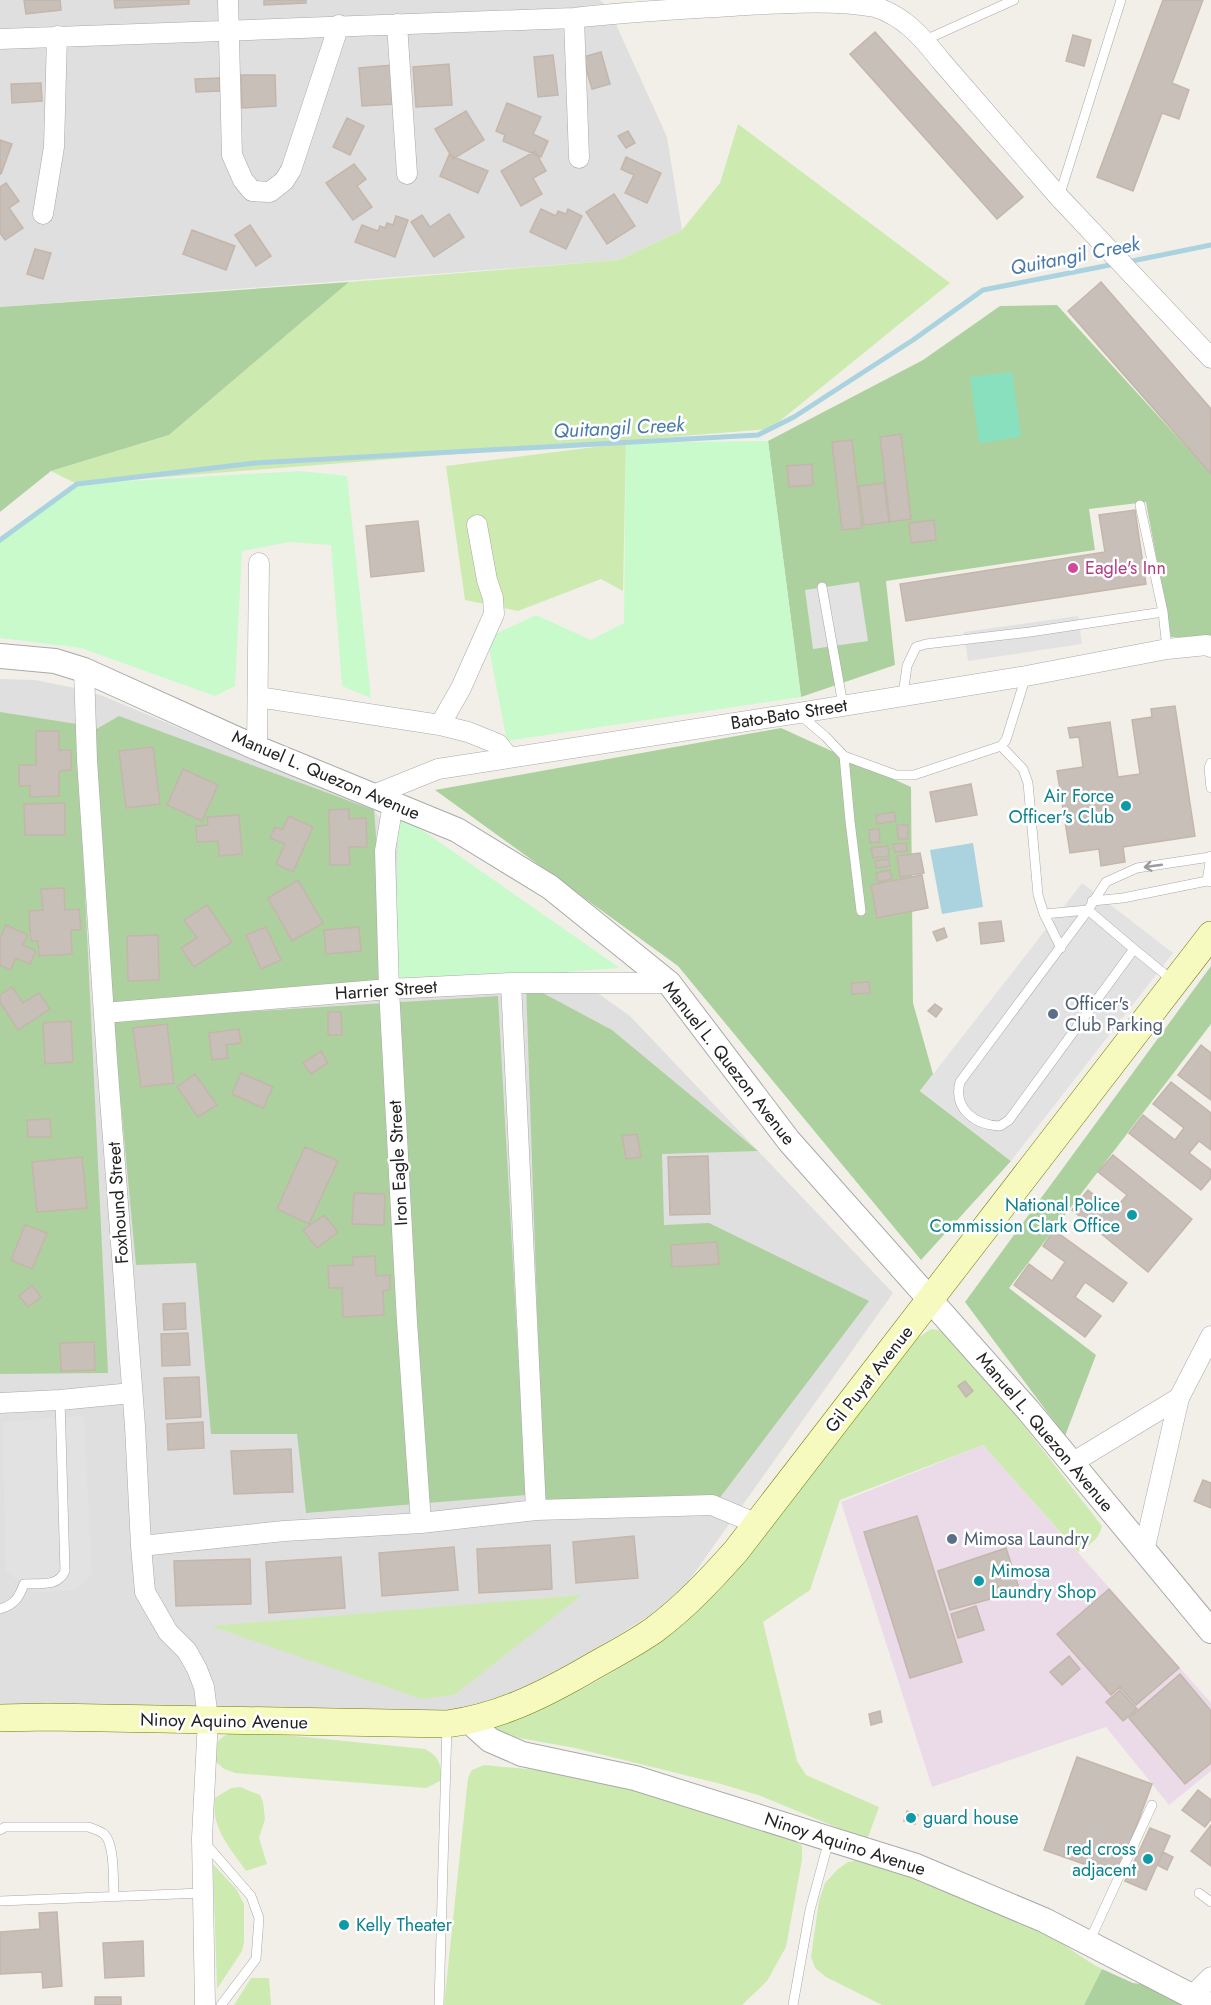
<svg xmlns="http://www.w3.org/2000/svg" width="1211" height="2005" viewBox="0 0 1211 2005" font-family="Jost,sans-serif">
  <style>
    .residential { fill: #e0dfdf }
    .industrial { fill: #ebdbe8 }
    .grass { fill: #cdebb0 }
    .forest { fill: #add19e }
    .park { fill: #c8facc }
    .pitch { fill: #88e0be }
    .parking { fill: #e2e2e2 }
    .water { fill: #aad3df }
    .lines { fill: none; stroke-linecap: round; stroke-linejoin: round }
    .stream { stroke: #aad3df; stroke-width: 5 }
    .building { fill: #c7bfb8; stroke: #c4b6ab; stroke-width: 1.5 }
    .service-casing { stroke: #a9a9a9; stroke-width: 10 }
    .minor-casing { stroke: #a9a9a9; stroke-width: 21 }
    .tertiary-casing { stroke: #a9a9a9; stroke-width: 26 }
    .secondary-casing { stroke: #707d05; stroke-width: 28 }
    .service { stroke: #fff; stroke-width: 9 }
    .minor { stroke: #fff; stroke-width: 20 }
    .tertiary { stroke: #fff; stroke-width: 24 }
    .secondary { stroke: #f7fabf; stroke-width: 27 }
    .oneway { stroke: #9c9c9c }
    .hotel-dot { fill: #d1479c; stroke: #fff; stroke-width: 2 }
    .culture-dot { fill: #0f9aa8; stroke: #fff; stroke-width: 2 }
    .service-dot { fill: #5c6f8a; stroke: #fff; stroke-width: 2 }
    .labels { text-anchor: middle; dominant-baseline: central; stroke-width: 5; stroke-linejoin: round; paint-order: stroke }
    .hotel-label { font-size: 18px; fill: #b23c85; stroke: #fff; text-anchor: start }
    .street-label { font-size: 18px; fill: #222; stroke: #fff }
    .culture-label { font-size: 18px; fill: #0d838f; stroke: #fff; text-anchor: end }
    .service-label { font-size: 18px; fill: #4e5e75; stroke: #fff; text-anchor: start }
    .water-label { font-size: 20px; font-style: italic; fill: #4a7aab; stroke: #fff }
  </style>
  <rect width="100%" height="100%" fill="#f2efe9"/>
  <path class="residential" d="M0 0H600L609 9 667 137 682 230 619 260 0 307Z
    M0 679 35 680 75 688 103 696 374 810 415 863 630 1016 893 1293 676 1599 470 1727 0 1712Z"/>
  <path class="industrial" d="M983 1445 1211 1703V1771L1169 1805 1106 1727 932 1787 841 1502Z"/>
  <path class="grass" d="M738 124 950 283 770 429 77 484 51 471 169 435 349 282 619 260 682 230 720 183Z
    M626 443 623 591 601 579 518 611 465 600 446 466Z
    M931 1329 946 1331 1000 1395 1102 1526C1099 1540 1090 1544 1078 1552L983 1445 840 1500 810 1590 763 1622 797 1761 806 1775 879 1807 867 1840 761 1796 721 1784 575 1748 502 1735 494 1728 497 1724 525 1715 586 1687 638 1657 719 1591 918 1338Z
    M582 1595 454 1695 421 1699 211 1626Z
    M243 1731 425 1749C439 1756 443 1766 440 1781L426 1788 235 1773 224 1769 215 1761C213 1738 223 1734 243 1731Z
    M484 1765 538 1770 628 1785 798 1838 802 1847V1860L786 1947 767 1981 742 2005H444L468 1778 472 1770Z
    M240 1787 260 1795 263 1802 265 1819 259 1838 267 1864 246 1871C231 1849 210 1827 215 1798L231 1788Z
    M860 1860C902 1867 950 1891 989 1908 1010 1918 1032 1926 1052 1937 1069 1947 1084 1960 1102 1969L1084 2005H882L826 1977 815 1968 811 1957 819 1901 825 1883 838 1869 848 1862Z
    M213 1864 237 1890 244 1904V1942L242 1951 217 1989Z
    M251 1978H269L271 2005H234Z"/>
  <path class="forest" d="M349 282 169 435 51 471 0 512V307Z
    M1057 305 1211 474V637H1171L1146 502 1089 509 1095 550 886 581 895 665 801 697 768 441 923 360 1000 306Z
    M0 712 77 724 108 1373 0 1374Z
    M119 716 374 810 388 990 98 1011 93 731Z
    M781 728 911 787 913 1003 933 1074 920 1091 1011 1161 921 1260 678 966 435 790Z
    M1211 966V1024L1009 1288 1096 1355 1065 1436 965 1302Z
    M526 984 612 1030 758 1151 662 1154 664 1225 709 1223 869 1301 709 1512 544 1516Z
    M498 996 526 1495 306 1513 297 1434H211L196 1263 136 1265 113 1020Z
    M1102 1969 1133 1983 1149 1985 1188 2005H1084Z"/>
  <path class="park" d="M768 441 801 697 507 741 487 638 536 615 591 640 624 623 626 443Z
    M300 471 347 476 371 698 342 686 331 545 289 542 242 551 235 686 215 696 81 648 0 638V540L77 484Z
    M399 814 620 968 394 983Z"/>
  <path class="pitch" d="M1012 372 1021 437 979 443 970 377Z"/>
  <path class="parking" d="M859 582 868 641 813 649 805 590Z
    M1078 616 1082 644 968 661 964 632Z
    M1082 883 1173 953 1011 1161 920 1091Z
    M84 1416 92 1575 76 1590 34 1592 6 1571 2 1422Z"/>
  <path class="water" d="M973 843 983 907 942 914 930 850Z"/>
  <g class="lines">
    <path class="stream" d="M1127 262 1211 245
      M0 540 77 484 255 463 758 435 794 417 913 340 983 290 1115 264"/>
  </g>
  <path class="building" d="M24 0H60L61 10 26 14Z
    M114 0H189V4L115 8Z
    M264 0H306V3L264 5Z
    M1163 0H1203L1172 83 1189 90 1184 104 1179 119 1162 113 1133 191 1097 177Z
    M875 32 1023 197 997 219 850 54Z
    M1073 35 1091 40 1084 66 1066 61Z
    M601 52 610 84 592 89 583 57Z
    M553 55 558 95 538 97 534 57Z
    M449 64 452 105 416 107 413 67Z
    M392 65 395 104 362 106 359 68Z
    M241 75H275L276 106 242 108Z
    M220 78 221 91 196 92 195 79Z
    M41 83 42 101 12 103 11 84Z
    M507 103 541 117 533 134 548 141 541 157 503 141 505 135 496 131Z
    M466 111 484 140 453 159 435 129Z
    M347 118 364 126 350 155 333 147Z
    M628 131 635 143 626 148 618 136Z
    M0 140 12 144 1 174H0Z
    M535 151 546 171 533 178 542 194 521 206 501 171Z
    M449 155 488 171 478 193 440 176Z
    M626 157 661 173 647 203 625 193 634 175 621 169Z
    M354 164 366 179 357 186 372 207 353 220 326 183Z
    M6 183 19 201 9 208 23 228 5 240 0 233V187Z
    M614 194 635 226 607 244 586 212Z
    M541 209 556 216 558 211 566 214 568 209 582 216 566 249 530 232Z
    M449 214 464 237 434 257 411 222 422 215 430 227Z
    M396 216 408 220 395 257 355 242 362 225 378 231 380 226 385 228 387 223 393 225Z
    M250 225 271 256 256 266 235 235Z
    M192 230 235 246 226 270 183 254Z
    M35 249 51 253 43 279 27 274Z
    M1101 282 1211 409V474L1068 311Z
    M901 434 911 519 890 522 880 437Z
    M852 440 862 528 842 530 832 442Z
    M812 464 813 485 789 487 787 466Z
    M884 483 889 522 864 525 859 486Z
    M1135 510 1146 584 906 621 900 584 1105 552 1099 515Z
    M934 520 936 540 911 543 909 523Z
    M418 521 424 571 371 577 366 526Z
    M1175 706 1195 836 1123 847 1125 862 1101 866 1099 849 1070 853 1057 771 1083 767 1079 737 1070 738 1068 728 1110 722 1118 777 1140 774 1132 720 1152 717 1151 709Z
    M36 731H59V750H71V770L59 771V796L30 797V786H19V765H36Z
    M153 747 160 804 126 808 119 751Z
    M183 769 218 785 202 821 167 805Z
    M971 784 977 815 936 822 930 792Z
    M65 803V835H25L24 804Z
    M349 809V819L366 818 367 847H349L350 865H330L329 810Z
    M894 812 896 821 877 824 876 815Z
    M239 815 242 854 219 856 218 841 197 842 196 826 208 825 207 817Z
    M289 816 313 827 293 872 276 864 285 844 270 838 275 827 282 830Z
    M897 825H908V839H898Z
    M879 829 880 842 870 843 869 830Z
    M906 843 907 851 895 852 893 844Z
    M888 846 889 856 873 858 871 848Z
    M920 853 924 873 900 877 897 856Z
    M889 859 890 866 876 868 875 861Z
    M890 870 892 879 878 882 876 873Z
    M922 875 928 908 877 918 871 885Z
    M298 880 323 923 292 941 268 898Z
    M64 888 65 910 79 909 81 930H71L72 954 39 956 38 941H31L29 911 43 910 41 889Z
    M207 905 232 942 194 967 181 948 197 938 184 920Z
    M1001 921 1004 941 981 944 979 923Z
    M6 925 28 935 23 945 36 951 30 964 16 958 10 970 0 965V939Z
    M266 927 281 960 261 969 246 935Z
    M359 927 361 951 326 954 324 930Z
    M944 928 947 937 937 941 933 932Z
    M158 935 159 980 128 981 127 936Z
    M869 982 870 993 852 994 851 983Z
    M12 987 23 1003 39 993 50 1009 18 1030 0 1002V995Z
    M935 1004 942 1009 936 1017 928 1011Z
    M328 1012H341L342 1035H328Z
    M71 1021 73 1062 45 1064 43 1023Z
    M167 1024 174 1083 141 1087 133 1028Z
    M239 1029 241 1043 226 1045 228 1058 212 1060 209 1033Z
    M1201 1045 1211 1053V1100L1178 1075Z
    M321 1051 328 1063 311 1074 303 1063Z
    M241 1073 273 1087 263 1108 232 1094Z
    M195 1074 217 1105 198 1117 177 1087Z
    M1171 1082 1211 1113V1150L1199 1141 1189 1153 1211 1170V1178L1201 1190 1129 1133 1143 1115 1175 1140 1184 1128 1153 1104Z
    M50 1119 51 1137H28L27 1120Z
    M637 1134 641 1157 626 1159 622 1136Z
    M305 1147 338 1161 309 1224 277 1209Z
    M1113 1155 1192 1219 1148 1272 1072 1210 1088 1190 1113 1211 1127 1195 1098 1172Z
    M708 1156 710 1214 670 1215 668 1157Z
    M82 1157 87 1208 37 1212 32 1162Z
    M354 1193 385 1194 384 1225 352 1224Z
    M324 1215 338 1232 317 1248 303 1230Z
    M25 1225 47 1233 32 1269 11 1260Z
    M1054 1230 1127 1283 1113 1302 1085 1282 1075 1297 1101 1316 1085 1337 1014 1285 1029 1264 1052 1281 1065 1262 1043 1246Z
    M717 1242 719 1264 672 1267 671 1245Z
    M375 1256 376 1276 390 1275V1290L383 1291 384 1315 343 1317 342 1288H329L328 1266 353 1265V1257Z
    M32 1285 41 1297 28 1307 19 1296Z
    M185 1303 186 1329 164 1330 163 1304Z
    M188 1333 190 1365 162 1366 161 1334Z
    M94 1342 95 1370 61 1371 60 1343Z
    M199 1377 201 1417 166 1419 164 1378Z
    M965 1381 973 1391 966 1397 958 1386Z
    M203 1422 204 1448 168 1450 167 1424Z
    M291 1449 293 1492 234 1494 231 1451Z
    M1203 1480 1211 1483V1508L1194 1501Z
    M917 1516 962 1662 910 1678 864 1532Z
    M634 1536 638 1578 576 1583 573 1542Z
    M550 1545 552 1589 479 1593 477 1549Z
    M454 1547 458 1590 382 1596 379 1553Z
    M1006 1548 1020 1591 950 1610 938 1571Z
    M341 1557 345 1608 269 1613 266 1562Z
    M250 1559 251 1604 176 1606 174 1561Z
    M1109 1589 1179 1668 1136 1705 1120 1687 1111 1695 1057 1634Z
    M976 1606 984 1630 958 1638 951 1614Z
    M1069 1656 1080 1669 1062 1685 1050 1672Z
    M1180 1674 1211 1711V1763L1185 1784 1129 1718Z
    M1120 1690 1137 1709 1123 1721 1106 1702Z
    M880 1711 882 1722 871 1725 869 1714Z
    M1077 1757 1152 1784 1118 1876 1044 1850Z
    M1198 1790 1211 1800V1819L1205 1827 1182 1810Z
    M907 1811 918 1815 915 1824 904 1821Z
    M1211 1825V1866L1191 1851Z
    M1150 1828 1170 1836 1146 1890 1125 1881Z
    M1163 1852 1173 1857 1167 1870 1157 1865Z
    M57 1912 62 1986 43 1988 42 1972 0 1974V1932L40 1929 39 1913Z
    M143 1941 144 1976 105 1978 103 1943Z
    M95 1997H121V2005H95Z"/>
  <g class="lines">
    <defs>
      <path id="service" d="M925 40 1014 0
        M1059 197 1121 0
        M1140 505 1163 612 1167 649
        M822 587 843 705
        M903 695 907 666 916 647 926 644 1030 632 1163 612
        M800 715 825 736 844 756 896 775H914L1001 746 1023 769 1028 783 1038 895 1044 914 1061 948
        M1001 746 1006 740 1026 676
        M844 756 850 821 861 911
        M1211 763 1209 768 1211 788
        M1207 881 1211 856
        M1092 901 1123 898 1207 881 1211 882
        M1088 910 1134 949 1009 1120 1000 1126C975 1125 953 1109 960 1082Z
        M1044 914 1088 910 1106 882 1137 868 1210 857
        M1134 949 1172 980
        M0 1609C14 1605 19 1598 24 1584 41 1583 58 1587 65 1571L60 1400
        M0 1830 5 1827H88C94 1829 101 1831 105 1835 115 1846 113 1882 114 1897
        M205 1843 251 1896 259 1918 256 1959 221 2005
        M1199 1893 1211 1902
        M0 1901 203 1893
        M1089 1942 1152 1805
        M439 2005 447 1726
        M793 2005 810 1910 829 1840"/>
      <path id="minor" d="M228 0 232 155 243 180 252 191 270 192 284 181 291 170 339 25
        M574 18 579 158
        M397 24 407 174
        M0 39 574 18C631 11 689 9 747 5 788 3 835 0 875 7 904 16 923 38 941 61L1059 197 1211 358
        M43 214 54 147 57 36
        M84 670 87 760 107 1060 135 1426 141 1546 145 1592 168 1632 187 1651 197 1669 204 1687 208 1719 202 1838 205 2005
        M258 697 440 725 461 688 494 614 493 598 487 580 477 525
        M440 725 468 732 498 744 509 758
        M257 748 259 563
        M371 796 438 769 799 713 1026 676 1167 649 1207 645 1211 647
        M393 804 385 851 389 989 407 1322 421 1523
        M511 983 536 1510
        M104 1013 389 989 511 983H669
        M0 1403 60 1400 132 1393
        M1072 1463 1179 1398
        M141 1546 284 1531 421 1523 536 1510 712 1505 757 1524
        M1144 1551 1179 1398 1211 1336
        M1192 1996 1211 1977"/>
      <path id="tertiary" d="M0 656 55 661 84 670 257 748 457 830 550 887 669 983 789 1141 1028 1410 1211 1631
        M469 1721 490 1740 522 1754 635 1778 916 1866 1044 1920 1209 2005"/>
      <path id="secondary" d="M0 1718 48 1717 447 1724C498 1717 539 1697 583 1672 607 1658 631 1646 654 1630 685 1607 711 1579 736 1551L1211 935"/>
    </defs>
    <use href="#service" class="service-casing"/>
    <use href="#minor" class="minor-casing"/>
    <use href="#tertiary" class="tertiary-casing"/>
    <use href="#secondary" class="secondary-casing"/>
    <use href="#service" class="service"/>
    <use href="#minor" class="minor"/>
    <use href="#tertiary" class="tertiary"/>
    <use href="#secondary" class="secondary"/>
  </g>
  <defs><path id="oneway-shaft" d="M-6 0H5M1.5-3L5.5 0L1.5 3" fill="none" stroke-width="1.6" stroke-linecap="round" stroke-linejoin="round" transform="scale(1.5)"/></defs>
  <use class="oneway" href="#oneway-shaft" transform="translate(1153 866) rotate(172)"/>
  <circle class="hotel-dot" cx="1073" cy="568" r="6"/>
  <g class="culture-dot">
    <circle cx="1126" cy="806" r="6"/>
    <circle cx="1132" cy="1215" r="6"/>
    <circle cx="979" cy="1581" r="6"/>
    <circle cx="911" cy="1818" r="6"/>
    <circle cx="1148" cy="1859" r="6"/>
    <circle cx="344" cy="1925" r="6"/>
  </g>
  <g class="service-dot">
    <circle cx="1053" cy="1014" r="6"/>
    <circle cx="952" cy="1539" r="6"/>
  </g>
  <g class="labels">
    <g class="hotel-label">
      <text x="1085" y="568">Eagle's Inn</text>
    </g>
    <g class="street-label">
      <text transform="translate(789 714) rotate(-9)">Bato-Bato Street</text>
      <text transform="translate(326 775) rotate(23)">Manuel L. Quezon Avenue</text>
      <text transform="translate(386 990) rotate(-4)">Harrier Street</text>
      <text transform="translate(729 1063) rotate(52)">Manuel L. Quezon Avenue</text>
      <text transform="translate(398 1163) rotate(-93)">Iron Eagle Street</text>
      <text transform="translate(118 1203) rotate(-94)">Foxhound Street</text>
      <text transform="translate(869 1379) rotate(-52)">Gil Puyat Avenue</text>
      <text transform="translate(1045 1432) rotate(50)">Manuel L. Quezon Avenue</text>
      <text transform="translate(224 1721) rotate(1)">Ninoy Aquino Avenue</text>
      <text transform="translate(845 1844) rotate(18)">Ninoy Aquino Avenue</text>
    </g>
    <g class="culture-label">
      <text x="1114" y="796">Air Force<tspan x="1114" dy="21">Officer's Club</tspan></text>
      <text x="1120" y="1205">National Police<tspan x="1120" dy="21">Commission Clark Office</tspan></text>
      <text x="991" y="1571" text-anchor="start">Mimosa<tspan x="991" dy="21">Laundry Shop</tspan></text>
      <text x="923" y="1818" text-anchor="start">guard house</text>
      <text x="1136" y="1849">red cross<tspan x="1136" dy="21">adjacent</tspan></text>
      <text x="356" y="1925" text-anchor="start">Kelly Theater</text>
    </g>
    <g class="service-label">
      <text x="1065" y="1004">Officer's<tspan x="1065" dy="21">Club Parking</tspan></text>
      <text x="964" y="1539">Mimosa Laundry</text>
    </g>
    <g class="water-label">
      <text transform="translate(1075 256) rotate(-11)">Quitangil Creek</text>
      <text transform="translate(619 428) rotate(-3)">Quitangil Creek</text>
    </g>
  </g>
</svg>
